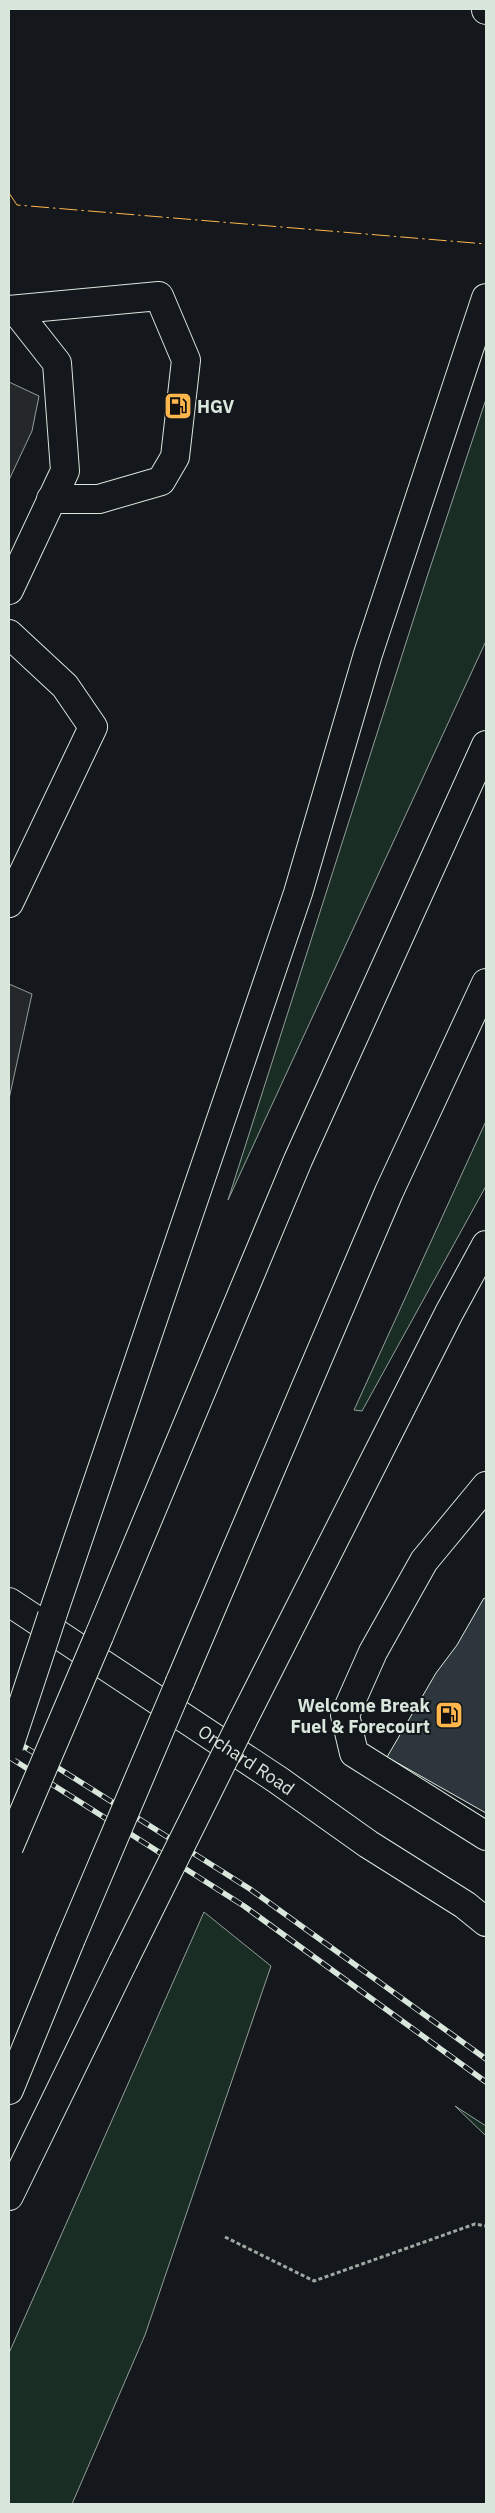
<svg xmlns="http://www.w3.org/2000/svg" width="495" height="2513" viewBox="0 0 495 2513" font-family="'IBM Plex Sans',sans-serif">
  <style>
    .green { fill: #1a2d24; stroke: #939e99 }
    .parking { fill: #24282b; stroke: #939e99 }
    .building { fill: #2c363c; stroke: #d8e6dc }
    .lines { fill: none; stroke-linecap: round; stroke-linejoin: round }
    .minor-casing { stroke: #d8e6dc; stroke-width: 30 }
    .highway-casing { stroke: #d8e6dc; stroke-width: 30 }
    .path { stroke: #9da8a2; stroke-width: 3; stroke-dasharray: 4 2.5; stroke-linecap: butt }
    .minor { stroke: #14181c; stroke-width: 28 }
    .highway { stroke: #14181c; stroke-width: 28 }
    .rail-casing { stroke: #d8e6dc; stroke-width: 5.5 }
    .rail { stroke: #14181c; stroke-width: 4; stroke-dasharray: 11; stroke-linecap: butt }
    .highway-bridge-casing { stroke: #d8e6dc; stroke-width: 30; stroke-linecap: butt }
    .highway-bridge { stroke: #14181c; stroke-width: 28 }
    .power { stroke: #ffb74d; stroke-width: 1; stroke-dasharray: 18 4 2.5 4; stroke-linecap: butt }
    .labels { text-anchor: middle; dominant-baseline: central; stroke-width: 4; stroke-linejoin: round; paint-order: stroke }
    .poi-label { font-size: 18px; font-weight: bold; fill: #d8e6dc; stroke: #14181c; text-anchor: start }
    .street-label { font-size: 18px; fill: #d8e6dc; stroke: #14181c }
  </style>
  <rect width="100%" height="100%" fill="#14181c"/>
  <path class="green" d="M486 399V641L228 1200 427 577Z
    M486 1121V1186L362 1411 354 1410Z
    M204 1912 271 1966 145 2335 72 2504H9V2353Z
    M455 2106 486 2126V2136Z"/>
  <path class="parking" d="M9 382 39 396 32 431 9 480Z
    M9 984 32 994 9 1099Z"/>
  <path class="building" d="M484 1598 486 1599V1813L387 1757 436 1673 457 1645Z"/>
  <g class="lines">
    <defs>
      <g id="minor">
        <path d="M9 310 159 296 186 360 175 457 161 481 99 499H51"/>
        <path d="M9 590 65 471 57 363 16 311"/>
        <path d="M9 634 65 686 93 727 9 903"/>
        <path d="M486 1486 424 1561 373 1652 345 1715 354 1753 486 1836"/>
        <path id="s1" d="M9 1602 278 1780 368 1844 465 1905 486 1922"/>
      </g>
      <path id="highway" d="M486 9V10
        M52 1616 298 893 368 654 486 298
        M99 1636 298 1160 486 745
        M180 1682 389 1192 486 983
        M242 1722 449 1313 486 1245
        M9 2090 70 1941
        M9 2196 123 1962"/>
    </defs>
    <use href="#minor" class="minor-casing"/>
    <use href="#highway" class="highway-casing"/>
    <path class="path" d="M225 2237 314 2281 475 2224 486 2226"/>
    <use href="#minor" class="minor"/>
    <use href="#highway" class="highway"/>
    <defs>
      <path id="rail" d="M9 1737 250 1889 486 2059
        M9 1757 244 1906 486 2082"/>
    </defs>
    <use href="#rail" class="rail-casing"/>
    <use href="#rail" class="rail"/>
    <defs>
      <path id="highway-bridge" d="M9 1746 52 1616
        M9 1847 99 1636
        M70 1941 180 1682
        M123 1962 242 1722"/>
    </defs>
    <use href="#highway-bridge" class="highway-bridge-casing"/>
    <use href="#highway-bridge" class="highway-bridge"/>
    <path class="power" d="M9 193 17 205 486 244"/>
  </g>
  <defs>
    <symbol id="fuel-square" viewBox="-11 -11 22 22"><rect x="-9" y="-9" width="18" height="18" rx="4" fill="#ffb74d" stroke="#14181c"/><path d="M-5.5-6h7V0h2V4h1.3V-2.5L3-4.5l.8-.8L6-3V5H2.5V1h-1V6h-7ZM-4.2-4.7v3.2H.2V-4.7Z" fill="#111"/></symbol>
  </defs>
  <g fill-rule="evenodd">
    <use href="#fuel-square" x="162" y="390" width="32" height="32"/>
    <use href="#fuel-square" x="433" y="1699" width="32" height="32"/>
  </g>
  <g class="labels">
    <g class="poi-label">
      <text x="197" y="406">HGV</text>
      <text x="430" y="1705" text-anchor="end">Welcome Break<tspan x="430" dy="21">Fuel &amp; Forecourt</tspan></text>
    </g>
    <g class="street-label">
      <text stroke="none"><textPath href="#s1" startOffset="285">Orchard Road</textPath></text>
    </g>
  </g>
  <rect width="495" height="2513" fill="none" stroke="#d8e6dc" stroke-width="20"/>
</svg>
